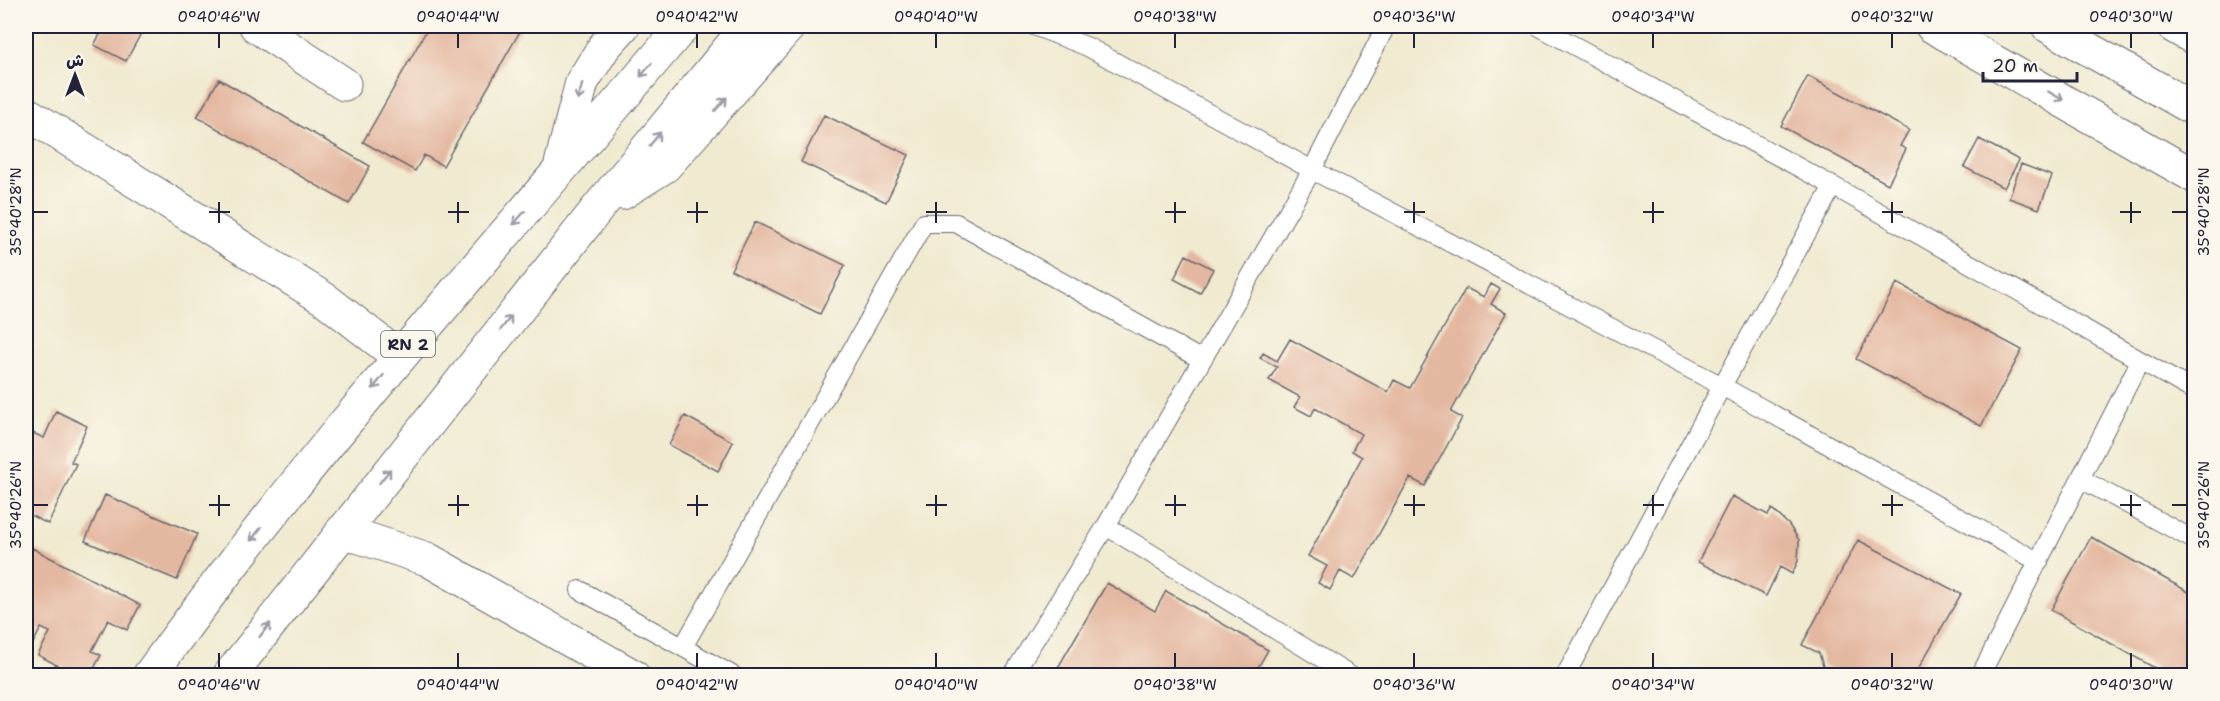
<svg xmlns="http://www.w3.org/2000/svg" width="2220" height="701" viewBox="0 0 2220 701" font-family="'Shantell Sans','Playpen Sans Arabic',sans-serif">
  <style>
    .building { fill: #e4b8a0 }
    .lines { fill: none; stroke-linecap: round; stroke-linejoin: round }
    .lane-casing { stroke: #6a686f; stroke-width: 20 }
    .street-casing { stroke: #6a686f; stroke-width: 35 }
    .highway-casing { stroke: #6a686f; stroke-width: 35 }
    .lane { stroke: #fff; stroke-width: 18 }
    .street { stroke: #fff; stroke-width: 33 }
    .highway { stroke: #fff; stroke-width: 33 }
    .oneway { stroke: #9c9ca7 }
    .ticks { fill: none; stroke: #22223b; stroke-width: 2 }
    .labels { text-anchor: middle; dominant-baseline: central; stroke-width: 4.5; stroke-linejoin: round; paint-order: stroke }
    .shield { fill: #fbf7ec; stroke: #636270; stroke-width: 1.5 }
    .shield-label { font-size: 16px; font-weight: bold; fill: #22223b }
    .neatline { fill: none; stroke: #22223b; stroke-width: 2 }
    .ticks-label { font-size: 15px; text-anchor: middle; fill: #22223b }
  </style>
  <rect width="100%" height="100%" fill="#fbf7ec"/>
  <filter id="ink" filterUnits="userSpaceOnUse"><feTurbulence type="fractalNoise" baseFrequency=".0167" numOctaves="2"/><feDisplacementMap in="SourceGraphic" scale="12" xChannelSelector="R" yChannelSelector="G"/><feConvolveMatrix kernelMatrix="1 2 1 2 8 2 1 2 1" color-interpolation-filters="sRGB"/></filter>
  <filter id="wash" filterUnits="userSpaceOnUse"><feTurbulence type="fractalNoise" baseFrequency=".008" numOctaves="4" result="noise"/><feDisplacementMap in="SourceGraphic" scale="24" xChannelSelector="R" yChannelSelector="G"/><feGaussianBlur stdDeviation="1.35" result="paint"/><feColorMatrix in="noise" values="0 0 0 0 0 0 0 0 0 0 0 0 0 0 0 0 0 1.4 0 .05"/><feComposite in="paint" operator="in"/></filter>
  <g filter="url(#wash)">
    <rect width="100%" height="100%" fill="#f0ead0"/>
    <g id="blocks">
      <path class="building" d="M105 26H145L126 61 94 45Z
        M429 26H523L443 166 424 155 415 171 363 142Z
        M1808 76 1909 130 1900 146 1906 149 1888 184 1781 126Z
        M219 79 370 166 349 204 197 117Z
        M824 115 909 155 886 202 801 162Z
        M1979 139 2019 160 2004 188 1964 167Z
        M2021 164 2052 176 2039 209 2009 198Z
        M755 222 845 265 820 314 731 270Z
        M1186 255 1213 269 1200 293 1174 279Z
        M1897 283 2022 350 1981 426 1856 359Z
        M1491 284 1500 289 1491 304 1506 313 1451 412 1462 418 1425 486 1410 478 1354 579 1340 571 1330 590 1318 583 1327 566 1308 556 1362 457 1352 451 1361 434 1315 408 1311 416 1294 407 1300 397 1269 380 1277 367 1260 358 1263 353 1277 361 1290 339 1388 392 1394 380 1410 388 1466 288 1484 297Z
        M56 411 87 426 71 462 76 464 48 524 26 513V430L44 438Z
        M685 416 733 442 718 471 669 445Z
        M105 495 197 534 177 580 85 541Z
        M1732 496 1768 515 1772 509 1789 525 1799 540 1798 561 1792 574 1780 567 1766 596 1698 562Z
        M2091 537 2194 595V676H2169L2051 610Z
        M1858 540 1961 594 1914 676H1842L1823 666 1819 653 1802 645Z
        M32 548 140 605 127 630 108 620 92 651 101 655 90 676H77L38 655 50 632 41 628 30 649 26 646V562Z
        M1107 583 1155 611 1166 591 1268 650 1253 676H1053Z"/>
    </g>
  </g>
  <g filter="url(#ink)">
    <use href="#blocks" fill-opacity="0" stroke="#6a686f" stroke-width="1.5"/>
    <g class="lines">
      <defs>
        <path id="lane" d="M1034 26 1088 47 1312 170 1722 386 2039 562
          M1538 26 1833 186 2194 391
          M2081 479 2194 540
          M1106 526 1351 676
          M580 590 734 676
          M683 647 924 223H956L1202 360
          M1012 676 1106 526 1312 170 1386 26
          M1565 676 1722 386 1833 186
          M1980 676 2140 361"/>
        <path id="street" d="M256 26 344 84
          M2173 26 2194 38
          M26 113 326 300 398 356
          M342 531 427 559 633 676"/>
        <path id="highway" d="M1932 26 2194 176
          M2048 26 2194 109
          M561 164 582 82 604 47 623 26
          M622 193 665 166 789 26
          M149 676C313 448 502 240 683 26
          M229 676 598 208 748 26"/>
      </defs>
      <use href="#lane" class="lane-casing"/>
      <use href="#street" class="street-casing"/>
      <use href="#highway" class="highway-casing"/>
      <use href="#lane" class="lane"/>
      <use href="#street" class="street"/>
      <use href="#highway" class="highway"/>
    </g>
    <defs><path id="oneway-shaft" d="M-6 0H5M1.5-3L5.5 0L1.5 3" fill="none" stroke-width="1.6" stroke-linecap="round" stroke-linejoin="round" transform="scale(1.5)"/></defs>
    <g class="oneway">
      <use href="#oneway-shaft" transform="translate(646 70) rotate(130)"/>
      <use href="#oneway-shaft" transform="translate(580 92) rotate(105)"/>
      <use href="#oneway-shaft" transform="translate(2056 96) rotate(30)"/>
      <use href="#oneway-shaft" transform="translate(721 104) rotate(-49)"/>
      <use href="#oneway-shaft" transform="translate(655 139) rotate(-51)"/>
      <use href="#oneway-shaft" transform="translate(519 218) rotate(131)"/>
      <use href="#oneway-shaft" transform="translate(506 323) rotate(-52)"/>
      <use href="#oneway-shaft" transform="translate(378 382) rotate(128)"/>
      <use href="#oneway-shaft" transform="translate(385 476) rotate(-52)"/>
      <use href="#oneway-shaft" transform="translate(256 534) rotate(128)"/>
      <use href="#oneway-shaft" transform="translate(265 630) rotate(-52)"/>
    </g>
  </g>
  <path class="ticks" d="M219 33V48M458 33V48M697 33V48M936 33V48M1175 33V48M1414 33V48M1653 33V48M1892 33V48M2131 33V48M219 202V223M458 202V223M697 202V223M936 202V223M1175 202V223M1414 202V223M1653 202V223M1892 202V223M2131 202V223M33 212H48M209 212H230M448 212H469M687 212H708M926 212H947M1165 212H1186M1404 212H1425M1643 212H1664M1882 212H1903M2120 212H2141M2172 212H2187M219 495V516M458 495V516M697 495V516M936 495V516M1175 495V516M1414 495V516M1653 495V516M1892 495V516M2131 495V516M33 505H48M209 505H230M448 505H469M687 505H708M926 505H947M1165 505H1186M1404 505H1425M1643 505H1664M1882 505H1903M2120 505H2141M2172 505H2187M219 653V668M458 653V668M697 653V668M936 653V668M1175 653V668M1414 653V668M1653 653V668M1892 653V668M2131 653V668"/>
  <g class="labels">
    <rect class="shield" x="381" y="331" width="54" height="26" rx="4.5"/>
    <g class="shield-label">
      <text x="408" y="344">RN 2</text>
    </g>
  </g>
  <rect width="2220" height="701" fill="none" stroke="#fbf7ec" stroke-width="66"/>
  <g transform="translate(75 75)" stroke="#fbf7ec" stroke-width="4.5" paint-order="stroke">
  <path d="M0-4.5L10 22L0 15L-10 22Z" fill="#22223b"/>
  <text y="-9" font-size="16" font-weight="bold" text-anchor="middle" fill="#22223b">ش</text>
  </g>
  <path d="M1983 72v9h94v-9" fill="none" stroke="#22223b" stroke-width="3"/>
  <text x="1992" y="72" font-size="18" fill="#22223b" stroke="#fbf7ec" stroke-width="4.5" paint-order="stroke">20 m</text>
  <rect x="33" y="33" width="2154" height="635" class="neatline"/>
  <g class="ticks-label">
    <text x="219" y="22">0°40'46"W</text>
    <text x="458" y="22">0°40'44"W</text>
    <text x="697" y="22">0°40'42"W</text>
    <text x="936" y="22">0°40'40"W</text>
    <text x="1175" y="22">0°40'38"W</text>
    <text x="1414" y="22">0°40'36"W</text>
    <text x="1653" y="22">0°40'34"W</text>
    <text x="1892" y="22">0°40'32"W</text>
    <text x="2131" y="22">0°40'30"W</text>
    <text transform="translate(16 212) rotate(-90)" y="5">35°40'28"N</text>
    <text transform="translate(2204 212) rotate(-90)" y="5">35°40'28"N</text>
    <text transform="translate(16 505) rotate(-90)" y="5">35°40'26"N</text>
    <text transform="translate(2204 505) rotate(-90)" y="5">35°40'26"N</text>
    <text x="219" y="690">0°40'46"W</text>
    <text x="458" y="690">0°40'44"W</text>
    <text x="697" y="690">0°40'42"W</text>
    <text x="936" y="690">0°40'40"W</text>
    <text x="1175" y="690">0°40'38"W</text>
    <text x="1414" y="690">0°40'36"W</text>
    <text x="1653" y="690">0°40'34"W</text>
    <text x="1892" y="690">0°40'32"W</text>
    <text x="2131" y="690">0°40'30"W</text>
  </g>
</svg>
